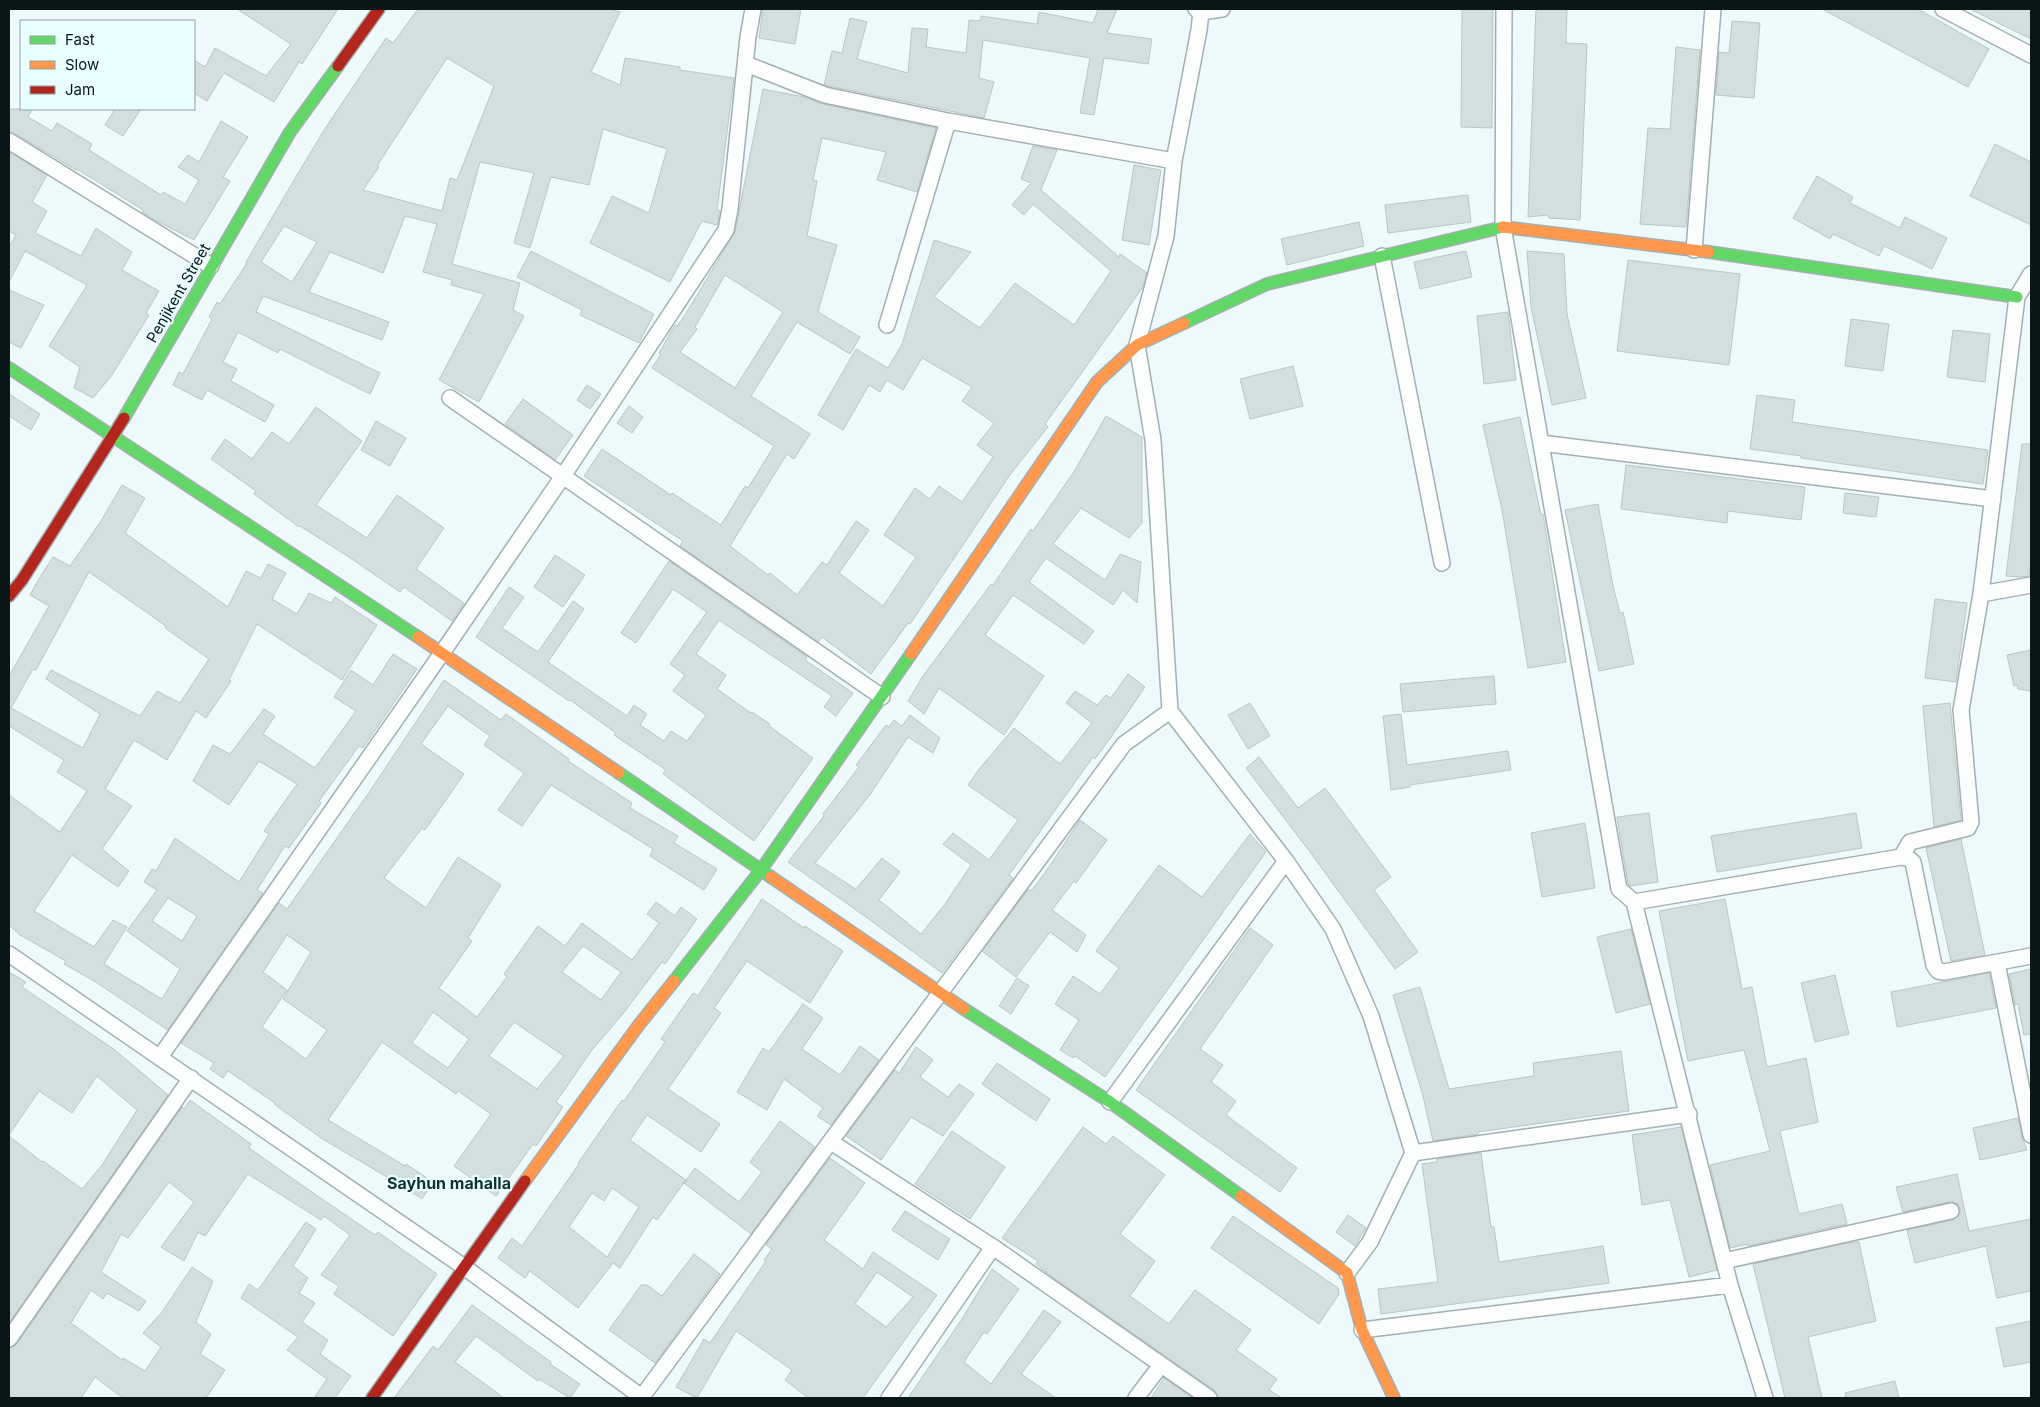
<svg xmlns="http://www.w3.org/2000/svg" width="2040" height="1407" viewBox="0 0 2040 1407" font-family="Inter,sans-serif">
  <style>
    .building { fill: #d3dfdf; stroke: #b9c5c6; fill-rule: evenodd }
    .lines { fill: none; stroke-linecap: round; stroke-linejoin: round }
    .street-casing { stroke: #a3afb0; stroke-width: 18 }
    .fast-casing { stroke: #a3afb0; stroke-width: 14 }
    .slow-casing { stroke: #a3afb0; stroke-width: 14 }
    .jam-casing { stroke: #a3afb0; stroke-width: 14 }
    .street { stroke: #fcfefe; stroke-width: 15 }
    .fast { stroke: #63d668; stroke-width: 11 }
    .slow { stroke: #ff974d; stroke-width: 11 }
    .jam { stroke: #b3261e; stroke-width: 11 }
    .labels { text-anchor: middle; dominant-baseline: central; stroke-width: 4.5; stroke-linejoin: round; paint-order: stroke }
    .street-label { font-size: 15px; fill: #0a1718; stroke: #e8feff }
    .neighbourhood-label { font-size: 16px; font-weight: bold; fill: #0f3234; stroke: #e8feff }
  </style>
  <rect width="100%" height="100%" fill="#edf9fa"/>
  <path class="building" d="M237 9H338L302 64 299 62 274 102 224 73 207 101 194 93V60L205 67 215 48 266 76 291 44Z
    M418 9H611L620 12 591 72 620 85 625 58 680 67V70L734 78 717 210 720 211 717 225 702 221 670 282 590 243 612 196 649 213 667 149 603 129 589 185 551 177 530 248 514 243 534 173 480 162 452 264 520 283 513 310 524 316 479 402 439 380 484 294 451 285 452 280 423 272 437 224 405 216 383 273 330 252 309 292 389 322 382 340 263 296 256 312 380 373 370 394 280 349 278 353 238 332 223 362 237 369 231 381 274 405 265 422 207 390 202 400 173 385 179 372 183 374 212 319 209 317 217 302 220 304 247 263 246 262 297 175 326 127 386 38 393 43ZM447 58 494 86 457 180 450 178 442 211 363 190 379 167 377 166ZM284 226 317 242 292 282 261 262Z
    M763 9H801L795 44 759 38Z
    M1098 9H1117L1107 33 1152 39 1148 64 1104 58 1094 115 1080 113 1090 58 983 40 979 78 994 82 984 118 824 85 832 51 842 53 850 18 867 22 857 59 908 73 912 28 928 29 926 47 966 53 969 20 980 21 981 16 1037 24 1039 12 1093 23Z
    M1462 9H1493L1492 128 1461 127Z
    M1536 9H1567L1566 43 1587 44 1580 220 1549 218 1548 215 1528 217Z
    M1822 9H1918L1989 49 1968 87Z
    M1970 9H2031V39Z
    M1732 21 1760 23 1754 98 1716 95 1719 52 1729 53Z
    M1676 47 1700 50 1686 227 1640 224 1648 128 1670 129Z
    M763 89 804 97 823 104 936 128 917 192 877 180 886 152 822 138 813 180 817 181 807 236 837 245 818 312 860 337 850 354 797 322 751 396 810 434 794 459 787 454 730 546 768 575 770 573 797 595 822 562 827 565 856 521 869 530 839 573 883 606 916 557 884 535 915 488 930 499 939 486 962 502 993 457 977 445 994 423 962 401 972 387 922 358 903 390 887 380 880 392 869 385 843 430 818 415 856 349 888 368 902 344 934 240 971 252 934 297 980 328 1015 283 1074 325 1111 271 1033 204 1024 215 1012 205 1031 183 1021 179 1033 146 1057 150 1041 190 1119 257 1120 254 1147 273 1143 287 1045 424 1048 427 1012 472 910 624 908 623 871 674 822 637 818 642 680 546 683 541 584 476 602 449 671 495 672 493 721 525 745 486 748 488 774 446 652 368 661 354 659 353 675 325 677 326 685 315 735 232ZM725 275 783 312 735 388 680 352 697 329 695 327Z
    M9 109H32L28 117 52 131 57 123 92 144 89 150 161 195 163 192 185 204 199 180 178 167 188 155 199 162 221 121 248 137 223 177 230 181 194 240 155 220 142 212 143 210 77 169 76 170 14 133 9 132Z
    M115 109H141L123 136 105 125Z
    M1995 144 2031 162V225L1970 196Z
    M9 152 47 175 32 202 47 211 35 233 81 256 96 228 132 252 122 270 159 291 146 313 149 315 112 375 93 398 74 388 80 367 49 346 87 285 25 251 9 282V247L16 235 9 231Z
    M1134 165 1161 170 1149 245 1122 240Z
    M1817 176 1853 197 1850 203 1900 228 1905 217 1947 238 1932 269 1884 246 1879 256 1833 234 1830 239 1793 218Z
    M1468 195 1471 222 1388 233 1385 205Z
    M1359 222 1364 246 1287 265 1281 239Z
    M531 251 654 314 639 343 580 315 582 310 517 277Z
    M1466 251 1472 277 1420 289 1414 262Z
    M1527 251 1564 254 1567 314 1586 398 1552 405 1531 307Z
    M1628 260 1740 274 1729 365 1617 351Z
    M9 290 44 305 21 348 9 342Z
    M1508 312 1516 380 1484 384 1477 316Z
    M1851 319 1889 324 1883 371 1845 366Z
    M1953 330 1990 334 1985 382 1947 377Z
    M1293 366 1303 406 1250 419 1240 379Z
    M587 385 601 394 590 409 577 400Z
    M9 394 40 414 31 430 9 416Z
    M1757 395 1795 400 1792 422 1988 450 1983 484 1801 458V456L1750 449Z
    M523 399 573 435 555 460 505 424Z
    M629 406 643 417 632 433 617 423Z
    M316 407 362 441 316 505 367 538 397 495 444 528 416 569 464 603 452 621 404 587 400 592 349 557 300 526 299 527 254 494 256 491 211 459 225 439 252 459 272 432 289 444Z
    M1106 416 1142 437V523L1129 538 1081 508 1053 544 1105 580 1120 554 1141 562 1137 603 1123 590 1113 605 1046 558 1029 582 1094 631 1084 644 1013 595 985 635 1044 676 1004 735 939 688 924 714 908 701 923 676 991 584 993 585 1031 529 1033 531 1075 470Z
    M1520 417 1541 515 1543 514 1566 662 1528 668 1502 510 1483 425Z
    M376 421 406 438 390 466 361 450Z
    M2022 444H2031V557L2029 576 2020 577 2006 576Z
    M1626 465 1805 487 1801 520 1728 511 1727 523 1621 509Z
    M122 485 145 498 125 533 228 607 246 571 261 578 268 564 286 573 272 599 297 614 309 593 331 603 335 597 377 625 342 680 257 624 229 680 231 681 206 718 196 711 167 760 134 740 105 789 132 806 102 849 129 871 118 887 72 855 34 911 94 947 113 920 127 927 104 964 162 999 180 969 127 931 157 890 144 882 152 869 156 871 175 838 239 882 269 834 264 831 297 784 259 761 229 805 193 781 213 745 230 754 264 709 275 716 263 734 315 768 356 711 334 697 351 670 373 685 393 654 417 669 363 748 359 746 319 801 321 803 289 848 285 846 257 890 263 893 168 1030 94 981 64 964 66 961 20 935 9 925V795L60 832 87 791 57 772 64 760 9 726V676L49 606 30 595 40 577 53 557 70 566 101 521ZM89 572 166 626 165 628 209 659 180 703 157 691 140 716 51 670 46 679 100 714 83 748 11 708 33 669 36 670ZM168 898 197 916 182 941 152 921Z
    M1845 493 1879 497 1876 517 1843 513Z
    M1598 504 1613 586 1620 613 1623 612 1634 664 1599 671 1565 510Z
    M555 555 585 575 563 607 534 587Z
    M669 561 807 657 805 660 853 693 836 716 824 707 832 696 719 620 696 654 726 675 717 689 751 713 752 712 770 724 769 726 813 758 754 841 663 774 666 770 614 735 616 733 570 700 569 701 476 637 509 587 524 597 502 628 538 652 573 601 584 609 548 662 627 716 634 705 647 714 640 725 664 741 671 731 687 741 706 715 673 691 685 675 670 664 707 612 673 589 636 643 621 633Z
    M1935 599 1967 603 1956 682 1925 678Z
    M2031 650V691L2018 689 2017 685 2014 686 2007 655Z
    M1128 674 1145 687 1109 740 1095 759 1093 757 1009 875 1013 878 942 973 866 917 788 862 824 816 823 814 859 767 856 765 886 725 889 727 894 720 902 726 910 715 940 738 933 753 908 737 869 796 815 863 856 889 882 858 900 872 879 900 921 934 945 904 971 865 943 844 953 833 989 860 1018 820 968 785 980 768 1014 728 1060 764 1092 723 1066 703 1075 691 1097 705 1106 695 1111 698Z
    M1494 676 1496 704 1403 712 1400 684Z
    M444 680 501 720 506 714 569 759 568 761 632 803 630 808 678 836 674 843 717 869 704 890 650 856 653 849 551 785 522 826 498 810 524 773 484 745 490 736 448 706 421 744 464 774 425 830 422 828 384 878 426 908 458 857 501 885 468 938 472 941 439 988 477 1017 507 977 504 974 538 926 565 946 582 923 632 960 659 923 647 914 656 902 675 916 681 907 697 919 665 964 662 962 622 1015 592 1050 556 1102 563 1107 536 1146 533 1144 496 1196 454 1166 491 1114 458 1091 456 1094 382 1042 328 1120 405 1166 406 1164 433 1182 422 1199 392 1179V1180L321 1138 274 1104 275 1103 228 1071 223 1078 210 1069 214 1063 181 1043 279 903 287 909 370 791ZM287 935 311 952 283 999 327 1030 306 1059 262 1027 287 990 263 972ZM583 946 621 972 601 1000 562 972ZM433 1012 469 1039 448 1068 412 1043ZM514 1022 564 1056 537 1089 489 1056Z
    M1250 703 1270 736 1248 749 1228 715Z
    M1950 703 1961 820 1934 827 1923 706Z
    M1401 714 1407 765 1508 751 1511 770 1410 785V787L1391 790 1383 716Z
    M1259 757 1298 808 1325 788 1391 877 1374 890 1418 952 1395 969 1310 852 1246 768Z
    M1649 813 1658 882 1630 886 1628 884 1617 817Z
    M1856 813 1862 848 1717 872 1711 836Z
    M1080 820 1107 840 1076 883 1074 881 1052 910 1086 935 1077 952 1050 932 1016 977 982 951 1028 890 1031 891 1047 870Z
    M1585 823 1595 888 1542 897 1531 833Z
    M1250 834 1266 852 1105 1077 1075 1056 1073 1058 1060 1050 1079 1020 1055 1004 1073 976 1100 994 1119 968 1096 951 1159 865 1202 897Z
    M1961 839 1985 955 1951 961 1926 848Z
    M762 899 804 928 805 926 843 951 810 1003 747 961 714 1008 721 1013 668 1089 720 1124 701 1152 647 1115 630 1140 686 1180 657 1220 653 1217 620 1268 613 1263 578 1308 530 1271 525 1278 498 1258 512 1238 522 1246 579 1164 578 1163 622 1100 624 1101 665 1042 661 1039 693 993 698 996ZM612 1188 639 1207 607 1257 569 1227 592 1193 604 1201Z
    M1725 899 1742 989 1752 987 1767 1067 1806 1058 1818 1122 1780 1131 1799 1214 1842 1204 1847 1224 1748 1246V1244L1730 1248 1710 1165 1770 1151 1744 1050 1688 1061 1659 911Z
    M1250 928 1273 945 1200 1049 1223 1065 1211 1082 1236 1101 1226 1115 1297 1168 1280 1192 1136 1090Z
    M1631 929 1650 1004 1616 1013 1597 937Z
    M2031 969V1034L2024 1035 2018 1004 2015 1005 2009 974Z
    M9 972 26 982 22 987 115 1050 168 1095 9 1323V1136L42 1162 43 1161 82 1189 102 1165 137 1110 97 1076 72 1113 39 1091 9 1135Z
    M1989 973 1996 1008 1897 1027 1891 992Z
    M1835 975 1849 1034 1815 1042 1801 983Z
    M1017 978 1029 986 1011 1014 999 1006Z
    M1420 987 1449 1089 1534 1076 1533 1063 1621 1051 1629 1111 1478 1132V1134L1433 1141 1423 1096 1393 995Z
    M803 1004 823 1018 802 1049 840 1075 860 1046 879 1060 831 1125 817 1116 823 1108 784 1079 767 1110 737 1092 763 1048 769 1052Z
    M916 1047 933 1060 920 1077 948 1097 959 1084 974 1094 943 1136 911 1117 881 1160 846 1136 895 1070 899 1073Z
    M997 1063 1050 1099 1036 1121 982 1084Z
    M190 1100 251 1144 249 1148 319 1197 375 1235 378 1232 437 1274 393 1336 334 1294 339 1286 321 1275 350 1235 324 1216 321 1220 248 1174 205 1236 198 1232 184 1261 161 1247 194 1202 169 1182 128 1238 121 1234 101 1272 146 1301 139 1311 107 1293 103 1299 91 1290 71 1323 122 1360 123 1358 145 1371 161 1347 143 1333 162 1312 192 1267 213 1281 196 1322 211 1334 200 1354 225 1370 206 1398H123L95 1377 81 1398H9V1348L17 1344 182 1107 184 1109Z
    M2018 1118 2022 1137 2027 1150 1980 1160 1973 1128Z
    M780 1121 815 1147 751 1234 684 1183 695 1168 739 1202 762 1172 750 1162Z
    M1083 1127 1106 1144 1113 1136 1165 1175 1120 1234 1155 1261 1130 1296 1169 1324 1195 1290 1251 1330 1236 1350 1277 1379 1269 1390 1282 1398H1218L1214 1390 1055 1279 1036 1264 1038 1261 1002 1238Z
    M1681 1127 1717 1270 1689 1277 1670 1200 1642 1205 1632 1135Z
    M952 1131 1005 1167 970 1219 915 1184Z
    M1481 1153 1491 1227H1494L1499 1262 1603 1246 1609 1283 1381 1314 1378 1289 1438 1282 1422 1164 1437 1162V1159Z
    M830 1158 865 1183 824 1240 863 1269 873 1252 937 1295 863 1398H808L785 1380 792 1370 736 1331 697 1398 676 1387 704 1339 710 1343 766 1261 764 1260 772 1249 766 1245ZM877 1272 913 1297 886 1327 855 1304Z
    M1957 1174 1969 1231 2031 1219V1291L1997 1298 1986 1246 1915 1263 1907 1230 1953 1220 1960 1214V1209L1958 1204 1949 1202 1903 1212 1896 1187Z
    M905 1211 950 1239 938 1260 892 1230Z
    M1348 1215 1366 1228 1355 1246 1336 1232Z
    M1233 1216 1338 1288 1339 1294 1319 1324 1211 1248Z
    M306 1222 316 1229 293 1266 308 1278 299 1293 315 1303 302 1322 328 1340 320 1354 351 1376 335 1398H314L327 1379 287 1350 298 1337 241 1298 249 1284 258 1290Z
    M1852 1242H1859L1876 1321 1808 1337 1822 1398H1785L1753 1264Z
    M694 1254 720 1274 655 1363 609 1330 641 1285H647L662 1296Z
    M992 1269 1019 1289 987 1334 984 1332 964 1362 991 1384 1044 1310 1061 1322 1021 1374 1056 1398H908L962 1319Z
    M472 1305 551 1362 550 1364 580 1384 570 1398 539 1379 538 1381 476 1336 455 1362 504 1398H394L433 1346 438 1350Z
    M2031 1321V1362L2004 1367 1996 1328Z
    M1164 1378 1193 1398H1151Z
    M1895 1381 1899 1398H1846L1845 1393Z"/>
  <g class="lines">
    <defs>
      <path id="street" d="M1196 9 1201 12 1199 30 1174 161 1166 236 1137 345 1153 440 1170 711 1286 861 1333 929 1371 1016 1413 1153 1370 1242 1347 1273
        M1504 9 1503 227 1619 889 1634 902 1730 1285 1765 1398
        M1943 9 2031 55
        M1201 12 1222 9
        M746 64 825 95 948 121 1174 161
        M9 141 211 266
        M1694 250 1713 9
        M1382 256 1442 563
        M887 325 948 121
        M450 398 882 697
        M1541 443 1993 499
        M1981 594 2031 585
        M1901 857 1910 842 1968 828 1971 822 1961 710 1981 594 2017 297 2031 274
        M1634 902 1901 857 1908 858 1913 862 1934 965 1938 971 1944 972 2031 956
        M9 954 464 1267 643 1398
        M1997 963 2031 1135
        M160 1057 442 653 563 476 726 230 730 209 748 37 753 9
        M1110 1102 1286 861
        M831 1142 993 1247 1209 1398
        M1413 1153 1689 1114
        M1724 1261 1951 1211
        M1362 1330 1730 1285
        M9 1339 191 1078
        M641 1398 1124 744 1170 711
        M889 1398 993 1247
        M1136 1398 1161 1365"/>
      <path id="fast" d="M1709 252 2017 297
        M1184 323 1267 284 1503 227
        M9 368 418 637
        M124 418 290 132 338 66
        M619 773 761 870 674 981
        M771 877 761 870 911 654
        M964 1009 1110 1102 1241 1196"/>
      <path id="slow" d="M1503 227 1709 252
        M418 637 619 773
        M911 654 1097 382 1137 345 1184 323
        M771 877 964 1009
        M525 1181 638 1026 674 981
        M1241 1196 1347 1273 1362 1330 1394 1398"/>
      <path id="jam" d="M338 66 379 9
        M9 596 22 580 124 418
        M372 1398 525 1181"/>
    </defs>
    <use href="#street" class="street-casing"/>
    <use href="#fast" class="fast-casing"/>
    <use href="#slow" class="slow-casing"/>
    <use href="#jam" class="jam-casing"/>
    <use href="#street" class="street"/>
    <use href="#fast" class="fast"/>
    <use href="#slow" class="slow"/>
    <use href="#jam" class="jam"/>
  </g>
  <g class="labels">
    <g class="street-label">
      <text transform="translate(178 293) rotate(-60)">Penjikent Street</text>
    </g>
    <g class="neighbourhood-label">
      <text x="449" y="1183">Sayhun mahalla</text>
    </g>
  </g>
  <rect width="2040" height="1407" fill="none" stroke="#0a1718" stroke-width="20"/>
  <rect x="20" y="20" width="175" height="90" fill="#e8feff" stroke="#8fa2a3"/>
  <rect x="30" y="36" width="25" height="8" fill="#63d668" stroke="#8fa2a3"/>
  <text x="65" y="45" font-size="15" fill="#0a1718">Fast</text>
  <rect x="30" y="61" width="25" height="8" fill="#ff974d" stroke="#8fa2a3"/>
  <text x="65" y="70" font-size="15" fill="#0a1718">Slow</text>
  <rect x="30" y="86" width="25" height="8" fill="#b3261e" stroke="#8fa2a3"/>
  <text x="65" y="95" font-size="15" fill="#0a1718">Jam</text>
</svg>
